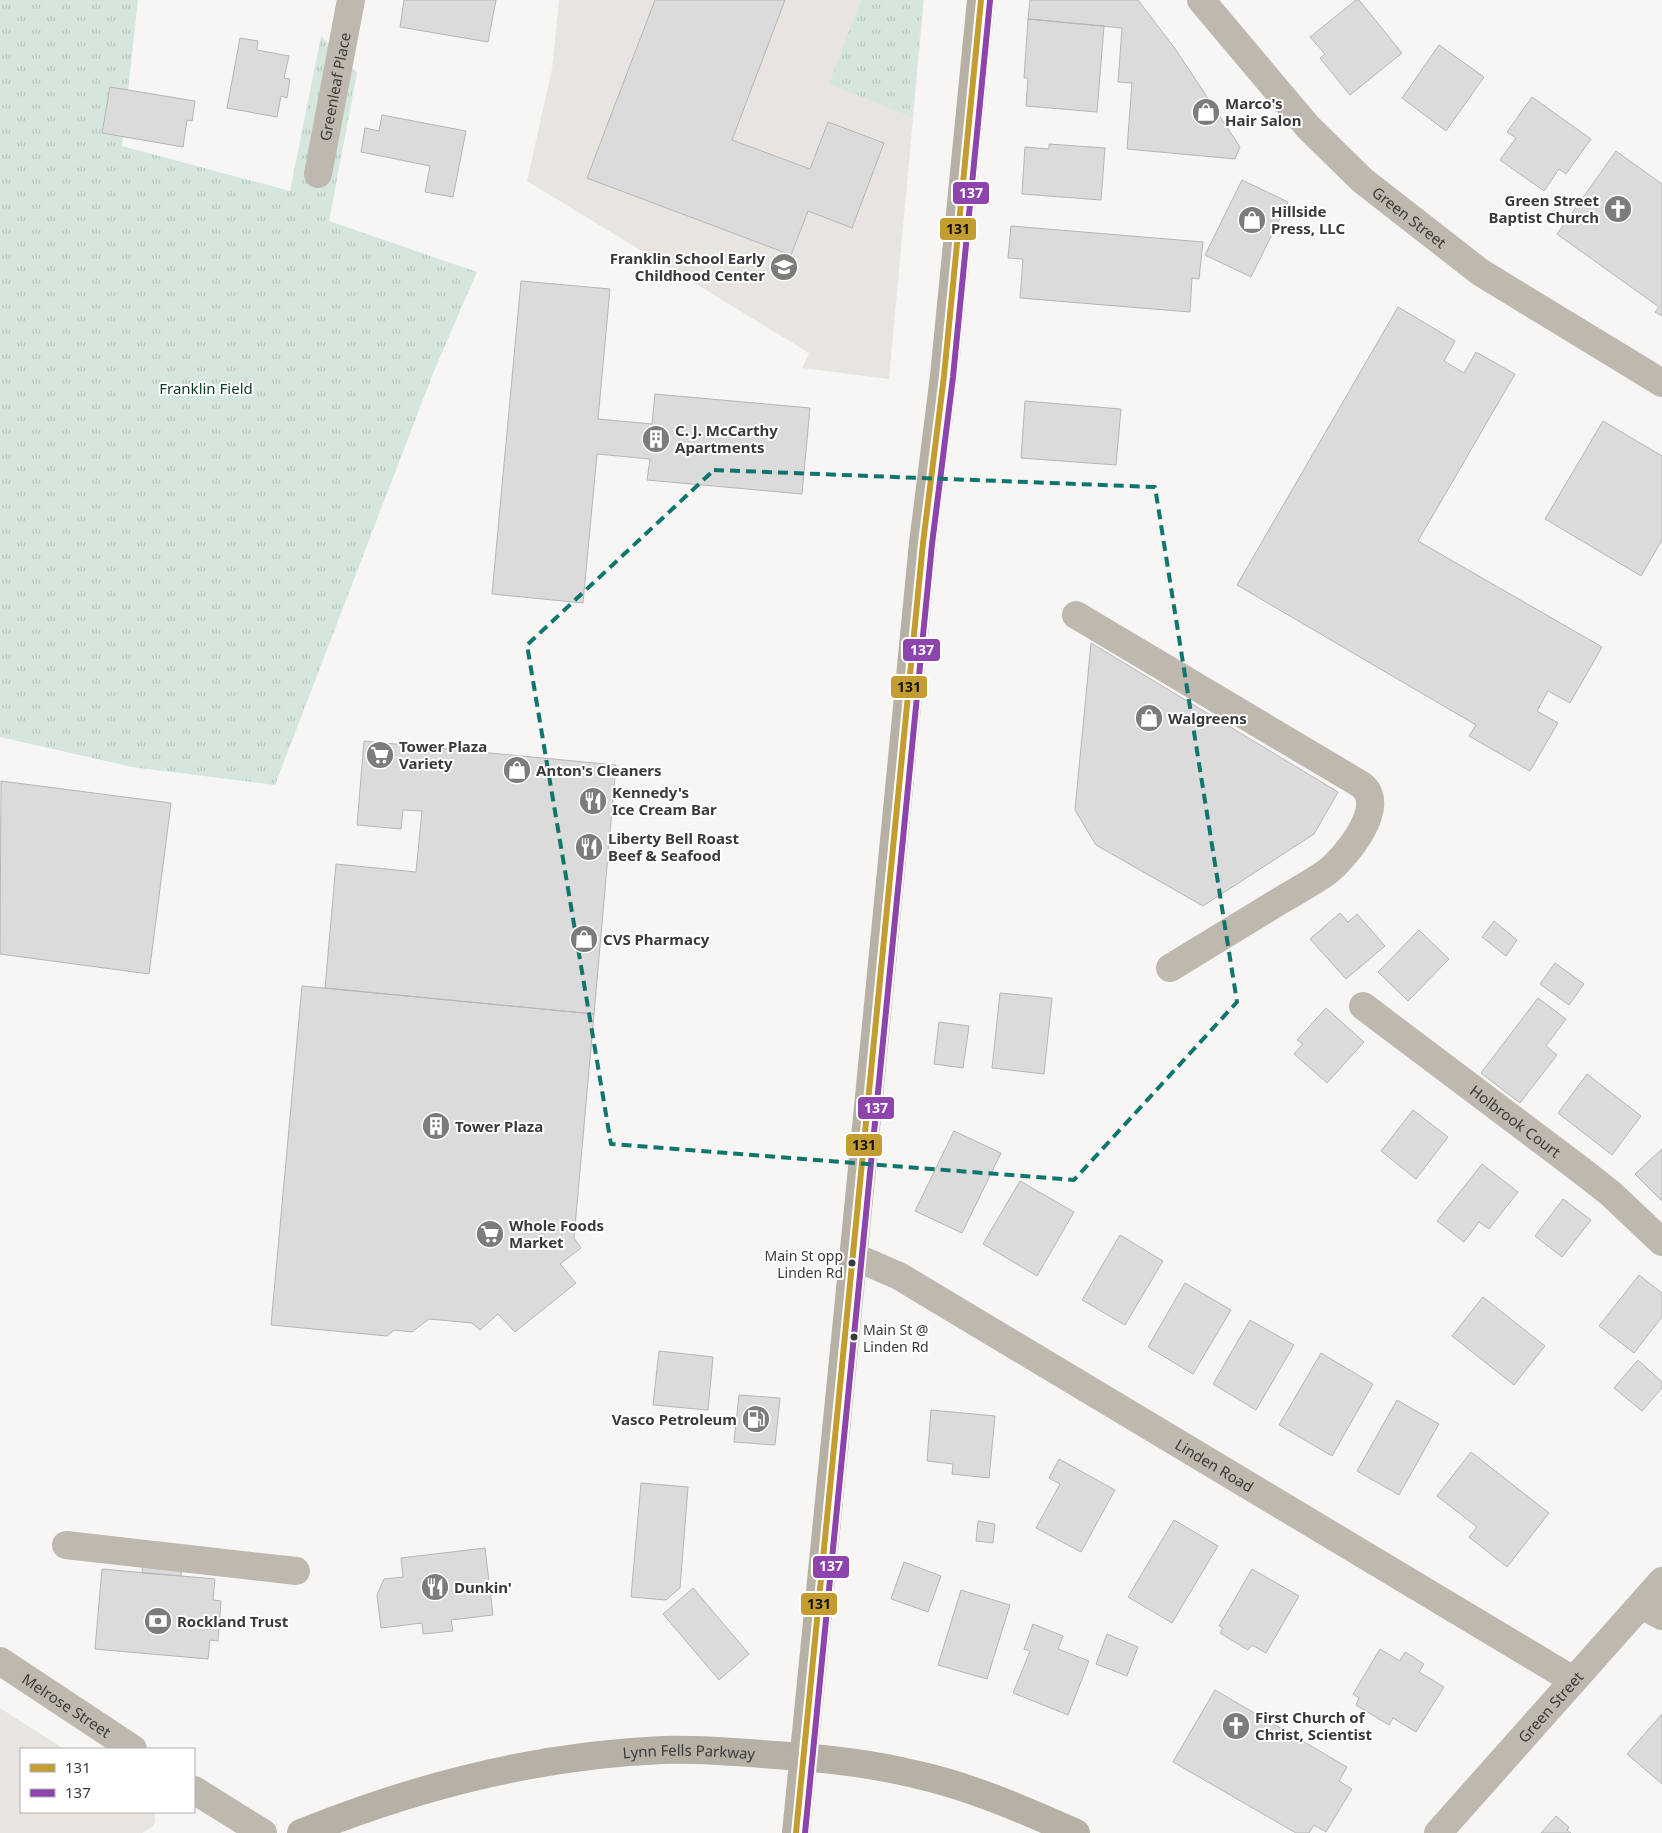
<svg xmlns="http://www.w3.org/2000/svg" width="1662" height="1833" viewBox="0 0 1662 1833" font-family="'Noto Sans',sans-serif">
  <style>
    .built { fill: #e8e5e0 }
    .park { fill: url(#park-tufts) }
    .building { fill: #dcdbdb; stroke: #b7b6b5 }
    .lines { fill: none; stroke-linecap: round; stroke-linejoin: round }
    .minor { stroke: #beb8ae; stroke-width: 28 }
    .major { stroke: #b6b0a5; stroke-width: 28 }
    .bus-1-casing { stroke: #fff; stroke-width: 10 }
    .bus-2-casing { stroke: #fff; stroke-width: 10 }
    .bus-1 { stroke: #c49d30; stroke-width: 6 }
    .bus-2 { stroke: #8e44ad; stroke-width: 6 }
    .marked { fill: none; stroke: #0f766e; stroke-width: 4; stroke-dasharray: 10 6; stroke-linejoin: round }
    .bus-dot { fill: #3a3a39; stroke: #fff; stroke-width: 2 }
    .labels { text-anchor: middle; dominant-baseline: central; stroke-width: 4; stroke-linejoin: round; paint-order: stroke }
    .bus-label { font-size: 14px; fill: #3a3a39; stroke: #fff; text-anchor: end }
    .street-label { font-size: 15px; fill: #3a3a39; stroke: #fff }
    .poi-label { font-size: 15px; font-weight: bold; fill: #3a3a39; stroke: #fff; text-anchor: start }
    .park-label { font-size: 15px; fill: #0d3a25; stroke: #fff }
    .line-badge { stroke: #fff; stroke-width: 2 }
    .badge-label { font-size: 14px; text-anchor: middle; font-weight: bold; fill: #fff }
    .pale-badge-label { font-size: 14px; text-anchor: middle; font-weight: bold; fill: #111 }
  </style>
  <defs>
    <pattern id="park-tufts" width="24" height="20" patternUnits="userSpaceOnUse" patternTransform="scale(1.25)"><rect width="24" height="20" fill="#d5e7dc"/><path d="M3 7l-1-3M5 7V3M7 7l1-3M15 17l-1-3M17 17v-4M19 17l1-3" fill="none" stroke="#b8c7be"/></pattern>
  </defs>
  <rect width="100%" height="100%" fill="#f7f6f5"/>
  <path class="built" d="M559 0H924L889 379 802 368 809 353 527 181 552 69Z
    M0 1708 64 1749H21V1812H154L155 1821 153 1826 142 1833H0Z"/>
  <path class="park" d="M0 0H138L122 146 290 191 321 36 357 73 329 221 477 272 434 371 275 785 132 767 0 737Z
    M861 0H923L912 117 829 84Z"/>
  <path class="building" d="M404 0H496L488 42 400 27Z
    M655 0H785L732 140 810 169 828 122 884 143 852 228 808 211 791 255 587 178Z
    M1030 0H1138L1176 50 1240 147 1235 159 1127 149 1132 83 1118 82 1122 28 1028 19Z
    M1356 0H1359L1402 53 1350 95 1320 58 1325 54 1310 37Z
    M1028 19 1104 26 1097 112 1026 106 1028 78H1024Z
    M240 38 258 41 257 50 289 56 284 78 290 79 287 98 281 96 277 117 227 108Z
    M1439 45 1484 77 1446 131 1402 98Z
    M110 87 195 101 192 121 187 120 183 147 102 133Z
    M1532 97 1591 139 1566 174 1559 169 1544 191 1500 160 1516 138 1507 132Z
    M382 115 466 131 453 197 425 192 430 166 361 152 365 128 379 131Z
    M1049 144 1105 148 1101 200 1022 194 1025 147 1049 149Z
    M1616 151 1662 184V316L1655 312 1659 307 1557 234Z
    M1242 180 1288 202 1251 277 1205 255Z
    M1011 226 1203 242 1199 279 1192 278 1190 312 1020 298 1023 259 1008 258Z
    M521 281 610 289 598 419 652 424 655 394 810 408 802 494 647 480 650 459 597 454 583 603 492 594Z
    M1398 307 1455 341 1444 361 1464 373 1476 352 1515 374 1418 541 1602 647 1570 703 1548 691 1537 711 1558 723 1530 771 1469 736 1476 725 1237 585Z
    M1025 401 1121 409 1116 465 1021 458Z
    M1603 421 1662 456V540L1641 576 1545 519Z
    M1091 643 1338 792 1314 834 1203 906 1096 845 1075 810Z
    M364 741 616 765 594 1014 325 988 336 864 416 872 422 811 403 810 401 829 357 825Z
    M1 781 171 803 149 974 0 954Z
    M1340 913 1348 922 1357 914 1385 946 1346 979 1310 939Z
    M1494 921 1517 940 1506 956 1482 937Z
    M1419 930 1449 959 1408 1001 1378 972Z
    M1555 963 1584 984 1569 1005 1540 984Z
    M302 986 594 1014 574 1238 581 1248 560 1264 576 1283 515 1332 498 1314 480 1330 472 1323 429 1319 412 1332 394 1330 387 1336 271 1325Z
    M1000 993 1052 998 1044 1074 992 1068Z
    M1538 998 1566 1019 1546 1046 1557 1055 1520 1103 1481 1073Z
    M1326 1008 1364 1042 1327 1083 1294 1054 1303 1044 1297 1040Z
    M939 1022 969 1026 963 1068 934 1064Z
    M1587 1074 1641 1116 1612 1155 1558 1113Z
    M1413 1110 1448 1137 1416 1179 1381 1151Z
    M954 1131 1001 1153 962 1233 915 1211Z
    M1662 1149V1201L1635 1174Z
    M1482 1164 1518 1192 1489 1229 1479 1222 1464 1242 1437 1221Z
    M1020 1181 1074 1212 1037 1276 983 1244Z
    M1563 1199 1591 1220 1562 1257 1535 1236Z
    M1120 1235 1163 1261 1125 1325 1082 1300Z
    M1639 1275 1662 1293V1317L1634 1353 1599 1326Z
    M1185 1283 1231 1310 1193 1374 1148 1347Z
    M1483 1297 1545 1346 1514 1385 1452 1336Z
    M1250 1320 1294 1345 1256 1410 1213 1384Z
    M659 1351 713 1357 708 1410 653 1405Z
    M1321 1353 1373 1384 1332 1456 1279 1425Z
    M1638 1360 1662 1382V1388L1642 1411 1614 1388Z
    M739 1395 780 1398 775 1445 734 1442Z
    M1397 1400 1439 1424 1399 1495 1357 1471Z
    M931 1410 995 1416 989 1478 952 1474 953 1464 927 1461Z
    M1471 1452 1549 1513 1507 1567 1469 1537 1477 1527 1437 1496Z
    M1059 1459 1115 1490 1081 1552 1036 1528 1060 1484 1049 1478Z
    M641 1483 688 1487 680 1588 666 1600 631 1597Z
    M1174 1520 1218 1546 1172 1623 1128 1597Z
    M978 1521 995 1524 993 1543 976 1541Z
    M144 1548 184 1552 181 1576 142 1573Z
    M485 1548 493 1615 451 1620 453 1631 423 1634 422 1623 381 1628 377 1595 384 1579 403 1577 401 1558Z
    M904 1562 941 1576 928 1612 891 1599Z
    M102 1569 215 1579 213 1600 221 1601 218 1641 210 1640 208 1659 95 1649Z
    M1252 1569 1299 1596 1266 1653 1252 1645 1248 1650 1220 1633 1223 1628 1219 1626Z
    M693 1588 749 1654 719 1680 663 1614Z
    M961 1590 1010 1605 987 1679 938 1665Z
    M1033 1624 1063 1636 1058 1649 1089 1661 1068 1715 1013 1693 1030 1651 1024 1649Z
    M1107 1634 1138 1647 1127 1676 1096 1664Z
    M1380 1649 1400 1661 1405 1652 1424 1664 1419 1672 1444 1687 1416 1732 1393 1718 1389 1725 1356 1705 1359 1698 1353 1694Z
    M1215 1690 1347 1767 1339 1781 1352 1789 1326 1832 1314 1825 1309 1833H1296L1173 1762Z
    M1662 1714V1784L1627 1754Z
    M1556 1816 1569 1827 1567 1830 1571 1833H1541Z"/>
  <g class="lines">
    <g class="minor">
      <path id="s1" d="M1201 0 1308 127 1362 180 1480 272 1662 383"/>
      <path id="s2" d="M318 174 351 0"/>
      <path d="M1076 615 1360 784C1390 804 1346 857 1327 872 1312 883 1294 892 1278 902 1242 924 1206 946 1170 968"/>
      <path id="s3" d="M1363 1006 1582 1171 1610 1193 1662 1242"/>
      <path id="s4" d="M853 1256 899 1276 1573 1680"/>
      <path d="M66 1545 296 1571"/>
      <path d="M1641 1605 1662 1616"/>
      <path id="s5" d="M0 1661 133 1749"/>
      <path d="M194 1790 263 1833"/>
      <path id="s6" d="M1438 1833 1662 1581"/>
    </g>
    <g class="major">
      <path id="s7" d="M301 1833C415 1787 540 1755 663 1750 701 1749 738 1752 775 1755 822 1758 869 1763 914 1774 970 1786 1024 1810 1076 1833"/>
      <path d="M796 1833 860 1189 923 543 944 376 981 0"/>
    </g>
    <defs>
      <path id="bus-1" d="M796 1833 923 543 944 376 981 0"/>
      <path id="bus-2" d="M805 1833 932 544 953 377 990 1"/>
    </defs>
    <use href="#bus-1" class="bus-1-casing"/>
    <use href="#bus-2" class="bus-2-casing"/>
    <use href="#bus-1" class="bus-1"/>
    <use href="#bus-2" class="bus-2"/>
  </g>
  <path class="marked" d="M714 470 1155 487 1237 1002 1074 1180 611 1144 527 645Z"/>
  <defs>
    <symbol id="shop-disc" viewBox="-11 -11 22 22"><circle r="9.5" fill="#7c7c7b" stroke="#fff"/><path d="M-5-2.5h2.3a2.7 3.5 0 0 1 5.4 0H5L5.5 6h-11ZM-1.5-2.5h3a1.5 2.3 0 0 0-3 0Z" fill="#fff"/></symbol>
    <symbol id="church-disc" viewBox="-11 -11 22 22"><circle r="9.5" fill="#7c7c7b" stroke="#fff"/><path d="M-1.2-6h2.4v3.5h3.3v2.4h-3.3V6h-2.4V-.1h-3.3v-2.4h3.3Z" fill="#fff"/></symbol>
    <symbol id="school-disc" viewBox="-11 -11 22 22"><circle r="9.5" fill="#7c7c7b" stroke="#fff"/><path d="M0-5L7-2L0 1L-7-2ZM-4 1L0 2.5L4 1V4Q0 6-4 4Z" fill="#fff"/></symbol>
    <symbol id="building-disc" viewBox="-11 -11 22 22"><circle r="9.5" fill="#7c7c7b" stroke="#fff"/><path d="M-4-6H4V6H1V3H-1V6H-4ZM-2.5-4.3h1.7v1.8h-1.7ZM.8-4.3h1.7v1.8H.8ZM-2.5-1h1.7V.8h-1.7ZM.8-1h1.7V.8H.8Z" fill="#fff"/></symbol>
    <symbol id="supermarket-disc" viewBox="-11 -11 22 22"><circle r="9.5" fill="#7c7c7b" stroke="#fff"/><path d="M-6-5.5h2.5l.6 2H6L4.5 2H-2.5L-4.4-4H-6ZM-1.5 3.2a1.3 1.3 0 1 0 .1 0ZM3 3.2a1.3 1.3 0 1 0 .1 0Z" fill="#fff"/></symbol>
    <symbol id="restaurant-disc" viewBox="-11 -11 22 22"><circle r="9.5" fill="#7c7c7b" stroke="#fff"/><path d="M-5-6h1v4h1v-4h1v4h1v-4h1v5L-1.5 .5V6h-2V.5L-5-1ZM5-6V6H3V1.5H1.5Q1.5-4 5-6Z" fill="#fff"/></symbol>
    <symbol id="fuel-disc" viewBox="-11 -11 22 22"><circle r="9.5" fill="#7c7c7b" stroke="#fff"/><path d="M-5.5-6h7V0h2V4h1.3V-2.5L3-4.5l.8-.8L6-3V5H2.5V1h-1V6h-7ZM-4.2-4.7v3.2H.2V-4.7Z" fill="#fff"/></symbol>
    <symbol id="bank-disc" viewBox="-11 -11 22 22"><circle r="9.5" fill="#7c7c7b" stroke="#fff"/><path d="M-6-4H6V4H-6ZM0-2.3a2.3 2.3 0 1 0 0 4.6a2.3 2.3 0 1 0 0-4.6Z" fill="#fff"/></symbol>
  </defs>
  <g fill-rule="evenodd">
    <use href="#shop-disc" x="1190" y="96" width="32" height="32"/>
    <use href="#church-disc" x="1602" y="193" width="32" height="32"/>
    <use href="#shop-disc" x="1236" y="204" width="32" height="32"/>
    <use href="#school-disc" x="768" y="251" width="32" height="32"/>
    <use href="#building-disc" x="640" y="423" width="32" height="32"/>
    <use href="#shop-disc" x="1133" y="702" width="32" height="32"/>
    <use href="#supermarket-disc" x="364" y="739" width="32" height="32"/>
    <use href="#shop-disc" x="501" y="754" width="32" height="32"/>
    <use href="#restaurant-disc" x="577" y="785" width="32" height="32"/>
    <use href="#restaurant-disc" x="573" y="831" width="32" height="32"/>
    <use href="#shop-disc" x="568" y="923" width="32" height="32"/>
    <use href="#building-disc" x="420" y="1110" width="32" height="32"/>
    <use href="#supermarket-disc" x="474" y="1218" width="32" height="32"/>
    <use href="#fuel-disc" x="740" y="1403" width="32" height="32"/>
    <use href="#restaurant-disc" x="419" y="1571" width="32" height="32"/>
    <use href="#bank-disc" x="142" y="1605" width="32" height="32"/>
    <use href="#church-disc" x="1220" y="1710" width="32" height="32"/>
  </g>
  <g class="bus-dot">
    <circle cx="852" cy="1263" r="4.5"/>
    <circle cx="854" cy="1337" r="4.5"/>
  </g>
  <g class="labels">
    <g class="bus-label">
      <text x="843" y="1255">Main St opp<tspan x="843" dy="17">Linden Rd</tspan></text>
      <text x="863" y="1329" text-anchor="start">Main St @<tspan x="863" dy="17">Linden Rd</tspan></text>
    </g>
    <g class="street-label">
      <text stroke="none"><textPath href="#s2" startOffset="89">Greenleaf Place</textPath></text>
      <text stroke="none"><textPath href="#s1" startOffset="302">Green Street</textPath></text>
      <text stroke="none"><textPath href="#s3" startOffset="191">Holbrook Court</textPath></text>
      <text stroke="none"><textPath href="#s4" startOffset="418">Linden Road</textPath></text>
      <text stroke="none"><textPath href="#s5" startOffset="80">Melrose Street</textPath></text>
      <text stroke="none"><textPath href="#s6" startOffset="169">Green Street</textPath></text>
      <text stroke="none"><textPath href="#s7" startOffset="399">Lynn Fells Parkway</textPath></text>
    </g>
    <g class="poi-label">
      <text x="1225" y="103">Marco's<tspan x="1225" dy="17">Hair Salon</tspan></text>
      <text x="1599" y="200" text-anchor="end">Green Street<tspan x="1599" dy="17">Baptist Church</tspan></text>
      <text x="1271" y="211">Hillside<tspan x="1271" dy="17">Press, LLC</tspan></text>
      <text x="765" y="258" text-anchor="end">Franklin School Early<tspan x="765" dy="17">Childhood Center</tspan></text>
      <text x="675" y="430">C. J. McCarthy<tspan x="675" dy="17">Apartments</tspan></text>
      <text x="1168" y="718">Walgreens</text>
      <text x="399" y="746">Tower Plaza<tspan x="399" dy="17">Variety</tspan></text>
      <text x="536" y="770">Anton's Cleaners</text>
      <text x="612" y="792">Kennedy's<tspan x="612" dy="17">Ice Cream Bar</tspan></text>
      <text x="608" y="838">Liberty Bell Roast<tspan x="608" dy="17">Beef &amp; Seafood</tspan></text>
      <text x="603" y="939">CVS Pharmacy</text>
      <text x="455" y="1126">Tower Plaza</text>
      <text x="509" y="1225">Whole Foods<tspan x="509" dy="17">Market</tspan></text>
      <text x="737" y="1419" text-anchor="end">Vasco Petroleum</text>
      <text x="454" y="1587">Dunkin'</text>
      <text x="177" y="1621">Rockland Trust</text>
      <text x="1255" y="1717">First Church of<tspan x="1255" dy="17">Christ, Scientist</tspan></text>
    </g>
    <g class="park-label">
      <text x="206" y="388">Franklin Field</text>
    </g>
  </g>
  <g class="line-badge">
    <rect x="952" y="181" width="38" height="24" rx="5" fill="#8e44ad"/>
    <rect x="939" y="217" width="38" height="24" rx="5" fill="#c49d30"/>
    <rect x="902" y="638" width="39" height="24" rx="5" fill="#8e44ad"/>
    <rect x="890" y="675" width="38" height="24" rx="5" fill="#c49d30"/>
    <rect x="857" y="1096" width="38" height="24" rx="5" fill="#8e44ad"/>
    <rect x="845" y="1133" width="38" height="24" rx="5" fill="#c49d30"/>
    <rect x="812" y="1555" width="38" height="24" rx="5" fill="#8e44ad"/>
    <rect x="800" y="1592" width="38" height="24" rx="5" fill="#c49d30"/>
  </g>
  <g class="badge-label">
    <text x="971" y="198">137</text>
    <text x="922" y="655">137</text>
    <text x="876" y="1113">137</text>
    <text x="831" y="1571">137</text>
  </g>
  <g class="pale-badge-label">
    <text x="958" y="234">131</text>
    <text x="909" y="692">131</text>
    <text x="864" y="1150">131</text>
    <text x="819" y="1609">131</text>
  </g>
  <rect x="20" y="1748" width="175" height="65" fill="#ffffff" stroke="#b0b0b0"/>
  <rect x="30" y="1764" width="25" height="8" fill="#c49d30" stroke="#b0b0b0"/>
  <text x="65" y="1773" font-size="15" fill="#3a3a39">131</text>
  <rect x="30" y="1789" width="25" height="8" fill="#8e44ad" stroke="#b0b0b0"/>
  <text x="65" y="1798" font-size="15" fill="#3a3a39">137</text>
</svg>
